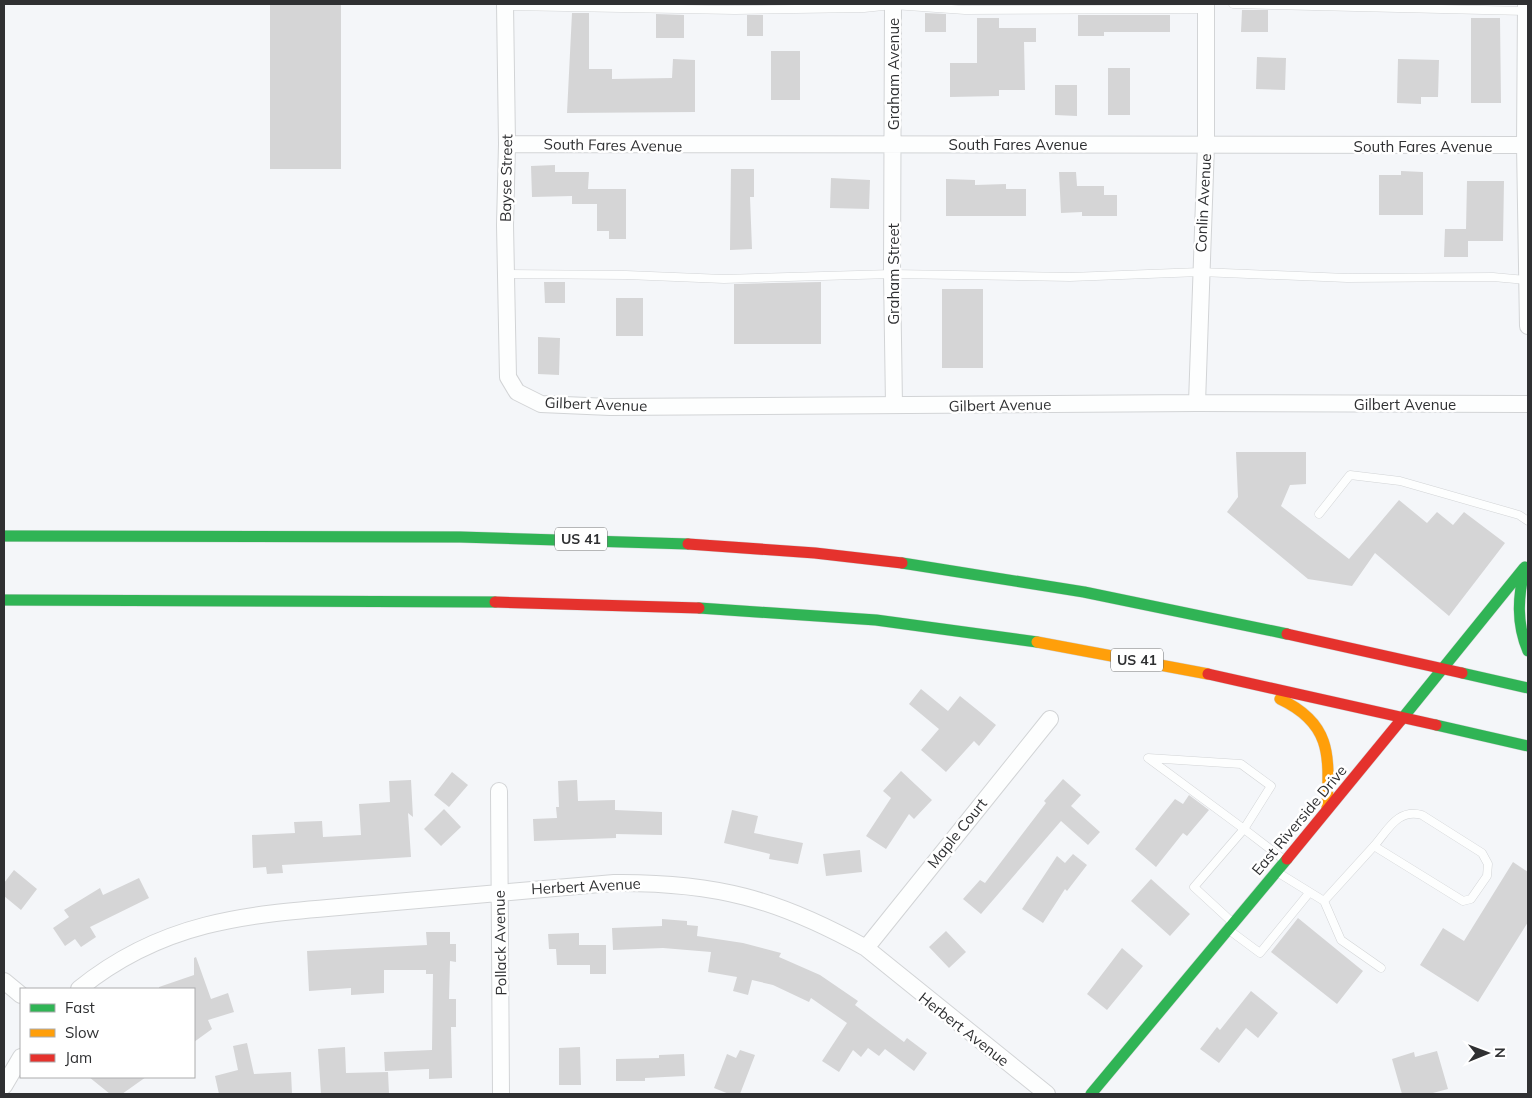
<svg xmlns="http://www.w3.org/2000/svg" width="1532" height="1098" viewBox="0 0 1532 1098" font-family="Mulish,sans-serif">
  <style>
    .building { fill: #d5d5d6 }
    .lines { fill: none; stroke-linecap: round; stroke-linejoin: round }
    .lane-casing { stroke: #d2d4d6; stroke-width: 9 }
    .street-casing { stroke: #d2d4d6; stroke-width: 18 }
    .fast-casing { stroke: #d2d4d6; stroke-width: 12 }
    .slow-casing { stroke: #d2d4d6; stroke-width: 12 }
    .jam-casing { stroke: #d2d4d6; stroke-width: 12 }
    .lane { stroke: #fdfefe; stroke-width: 8 }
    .street { stroke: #fdfefe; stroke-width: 16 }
    .fast { stroke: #30b455; stroke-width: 11 }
    .slow { stroke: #ff9f0a; stroke-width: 11 }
    .jam { stroke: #e5322d; stroke-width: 11 }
    .labels { text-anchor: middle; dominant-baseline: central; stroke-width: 5; stroke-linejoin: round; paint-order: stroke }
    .shield { fill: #fff; stroke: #6d6e70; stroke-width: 1 }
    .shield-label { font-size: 14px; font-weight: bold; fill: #2f3032 }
    .street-label { font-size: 15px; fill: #2f3032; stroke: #fff }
  </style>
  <rect width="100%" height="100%" fill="#f4f6f9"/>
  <path class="building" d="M270 4H341V169H270Z
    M1242 10H1268V32H1241Z
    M572 13H589V69H612V79L672 78 673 59 695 60V112L567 113Z
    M925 13 946 14V32H925Z
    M656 14 684 15V38H656Z
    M747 15H763V36H747Z
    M1078 15H1170V32H1104V36H1078Z
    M977 18H999V28H1036V42H1024L1025 90H999V96L950 97V63H977Z
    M1471 18H1500L1501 103H1471Z
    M771 51H800V100H771Z
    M1257 57 1286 58 1285 90 1256 89Z
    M1398 59 1439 60 1438 97H1421V104L1397 103Z
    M1108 68H1130V115H1108Z
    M1055 85H1077V116L1055 115Z
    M555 165V172H589L588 189H626V239H609V231H597V204H572V196L532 197 531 166Z
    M731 169H754V197H750L752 249 730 250Z
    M1401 171 1423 172V215H1379V175H1401Z
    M1059 172H1076L1077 186H1104V195H1117V216H1082V212L1061 213Z
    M831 178 870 180 869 209 830 208Z
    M946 179 975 180V185L1006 184V189H1026V216H946Z
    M1467 181H1504L1503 241H1468V257H1444L1445 229H1466Z
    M544 282H565V303H545Z
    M821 282V344H734V284Z
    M942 289H983V368H942Z
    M616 298H643V336H616Z
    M538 337 560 338 559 375 538 374Z
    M1236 452H1306V484L1290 485 1281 506 1349 559 1399 500 1427 523 1437 512 1453 525 1464 512 1505 543 1449 616 1375 553 1352 586 1308 579 1227 512 1238 497Z
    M921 689 948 711 960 696 996 725 979 746 974 741 946 772 921 750 939 729 909 704Z
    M901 771 932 800 914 819 909 814 886 849 866 836 891 798 883 791Z
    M452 772 468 785 449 807 434 795Z
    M1063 779 1081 795 1071 806 1100 832 1088 845 1061 821 981 914 963 899 980 880 985 883 1046 803 1044 801Z
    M411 780 413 817 408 813 411 857 282 865 283 873 267 874 266 867 253 868 252 835 295 833 294 822 322 821 323 837 361 835 359 804 390 802 389 781Z
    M577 780 578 801 615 800V810L662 812V835L616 834V838L534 841 533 819 557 818 556 807H559L558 781Z
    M1189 795 1209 810 1187 836 1183 833 1156 867 1135 849 1175 799 1183 804Z
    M444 809 461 827 441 846 424 829Z
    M732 810 758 816 754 833 803 843 798 864 769 859 770 854 724 843Z
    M860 850 862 872 826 876 823 854Z
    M1073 854 1087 865 1067 891 1065 889 1043 923 1022 909 1057 856 1065 863Z
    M1513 862 1528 872V922L1478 1002 1420 965 1443 928 1464 941Z
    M14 870 37 889 21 910 4 896V883Z
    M139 878 149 898 90 927 96 937 81 947 75 939 65 946 53 928 69 917 64 910 100 888 103 895Z
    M1151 879 1190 914 1170 936 1131 901Z
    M1298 918 1363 971 1337 1004 1271 952Z
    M662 919 687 921V925L698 926 697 936 743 943 781 953 779 957 820 975 858 1001 855 1005 904 1042 907 1038 927 1053 914 1071 885 1049 879 1056 868 1048 861 1057 853 1050 839 1072 822 1061 847 1023 811 998 809 1002 773 985 752 980 748 995 733 991 737 977 708 972 711 952 663 948 613 950 612 928 662 926Z
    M946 931 966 952 949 968 929 947Z
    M426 932H450V944H456V962L450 961 449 999H456V1027H451L452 1078 429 1079V1069L385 1071 384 1052 432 1050 433 974H426V970H384V993L351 995V988L309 991 307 951 427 945Z
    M579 933V945H606V974H590V965H557L556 949H549L548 934Z
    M1122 948 1143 966 1107 1010 1087 994Z
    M196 957 211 999 228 993 234 1012 208 1020 212 1029 194 1042V989H159V987L194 975V958Z
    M1251 991 1278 1013 1258 1038 1246 1028 1219 1063 1200 1049 1217 1027 1220 1030Z
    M247 1043 254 1074 291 1072 292 1094H219L215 1076 238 1070 233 1046Z
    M345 1047 346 1073 388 1072 389 1094H321L318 1049Z
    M580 1047 581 1085H559V1048Z
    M740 1050 755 1055 740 1094H729L714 1088 727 1054 736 1058Z
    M1437 1051 1448 1089 1429 1094H1402L1392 1059 1414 1052 1415 1057Z
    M684 1054 685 1076 645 1078V1081H616V1059L659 1058V1055Z
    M89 1077H146L122 1094H110Z"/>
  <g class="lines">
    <defs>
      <path id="lane" d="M1233 4 1526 11
        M505 6 735 10 864 8 893 5 965 10 1206 9
        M506 274 626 275 724 279 892 274 1070 277 1200 272 1347 278 1493 277 1527 280
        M1319 514 1350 475 1400 481 1519 515 1528 521
        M1148 758 1241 764 1271 786 1244 829Z
        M1277 872 1324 901 1374 846 1463 901 1471 899 1487 876 1488 864 1482 853 1422 815C1398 808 1388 830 1374 846
        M1324 901 1341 940 1381 968
        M1232 922 1194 887 1244 829 1283 859
        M1229 930 1260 953 1309 893"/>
      <path id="street" d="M505 4 507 144 505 225 508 377 517 392 541 404 610 407 1197 403 1528 404
        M893 4 892 274 894 405
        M1526 4 1525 145 1528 326
        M507 144 1528 145
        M1197 403 1206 144V4
        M499 791 501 1094
        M866 948 1050 719
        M4 981 21 995
        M79 989C174 912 269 914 384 903 460 896 537 889 614 883 715 882 778 899 866 948L1047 1094
        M4 1086 21 1057"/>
      <path id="fast" d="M4 536 460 537 688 544
        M902 563 1084 592 1287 634
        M1525 567C1518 596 1516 623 1528 651
        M4 600 495 602
        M699 608 876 620 1037 642
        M1462 673 1528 688
        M1401 720 1524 568
        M1436 725 1528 746
        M1091 1094 1287 859"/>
      <path id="slow" d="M1037 642 1208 674
        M1280 699C1333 724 1329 757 1327 809"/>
      <path id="jam" d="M688 544 815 553 902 563
        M495 602 699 608
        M1287 634 1462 673
        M1208 674 1436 725
        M1287 859 1401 720"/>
    </defs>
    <use href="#lane" class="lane-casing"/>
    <use href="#street" class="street-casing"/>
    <use href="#fast" class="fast-casing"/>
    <use href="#slow" class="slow-casing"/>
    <use href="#jam" class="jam-casing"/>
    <use href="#lane" class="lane"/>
    <use href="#street" class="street"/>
    <use href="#fast" class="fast"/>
    <use href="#slow" class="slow"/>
    <use href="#jam" class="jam"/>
  </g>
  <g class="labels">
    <g class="shield">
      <rect x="555" y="527.5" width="52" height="23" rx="4"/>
      <rect x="1111" y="648.5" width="52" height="23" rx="4"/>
    </g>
    <g class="shield-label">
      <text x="581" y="539">US 41</text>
      <text x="1137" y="660">US 41</text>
    </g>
    <g class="street-label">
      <text transform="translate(893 74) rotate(-90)">Graham Avenue</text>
      <text x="1018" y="144">South Fares Avenue</text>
      <text transform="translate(613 145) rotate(1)">South Fares Avenue</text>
      <text x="1423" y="146">South Fares Avenue</text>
      <text transform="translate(506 178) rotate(-89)">Bayse Street</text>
      <text transform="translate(1203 203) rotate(-87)">Conlin Avenue</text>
      <text transform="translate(893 274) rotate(-90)">Graham Street</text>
      <text transform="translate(596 404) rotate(2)">Gilbert Avenue</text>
      <text x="1405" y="404">Gilbert Avenue</text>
      <text transform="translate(1000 405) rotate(-1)">Gilbert Avenue</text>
      <text transform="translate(1299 820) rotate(-50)">East Riverside Drive</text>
      <text transform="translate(957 833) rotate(-51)">Maple Court</text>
      <text transform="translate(586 886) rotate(-3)">Herbert Avenue</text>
      <text transform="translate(500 943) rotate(-91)">Pollack Avenue</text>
      <text transform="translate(964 1029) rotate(38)">Herbert Avenue</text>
    </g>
  </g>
  <rect width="1532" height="1098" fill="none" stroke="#2f3032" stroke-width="10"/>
  <rect x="20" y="988" width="175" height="90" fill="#ffffff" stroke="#acacad"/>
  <rect x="30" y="1004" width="25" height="8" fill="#30b455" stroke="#acacad"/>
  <text x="65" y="1013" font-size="15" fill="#2f3032">Fast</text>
  <rect x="30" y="1029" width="25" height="8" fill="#ff9f0a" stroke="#acacad"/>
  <text x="65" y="1038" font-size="15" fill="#2f3032">Slow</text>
  <rect x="30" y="1054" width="25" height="8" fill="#e5322d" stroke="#acacad"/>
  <text x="65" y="1063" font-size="15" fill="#2f3032">Jam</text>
  <g transform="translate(1487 1053) rotate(89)" stroke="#ffffff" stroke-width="4" paint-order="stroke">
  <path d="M0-4L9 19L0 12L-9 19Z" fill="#2f3032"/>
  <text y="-8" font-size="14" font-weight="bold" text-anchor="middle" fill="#2f3032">N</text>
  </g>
</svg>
